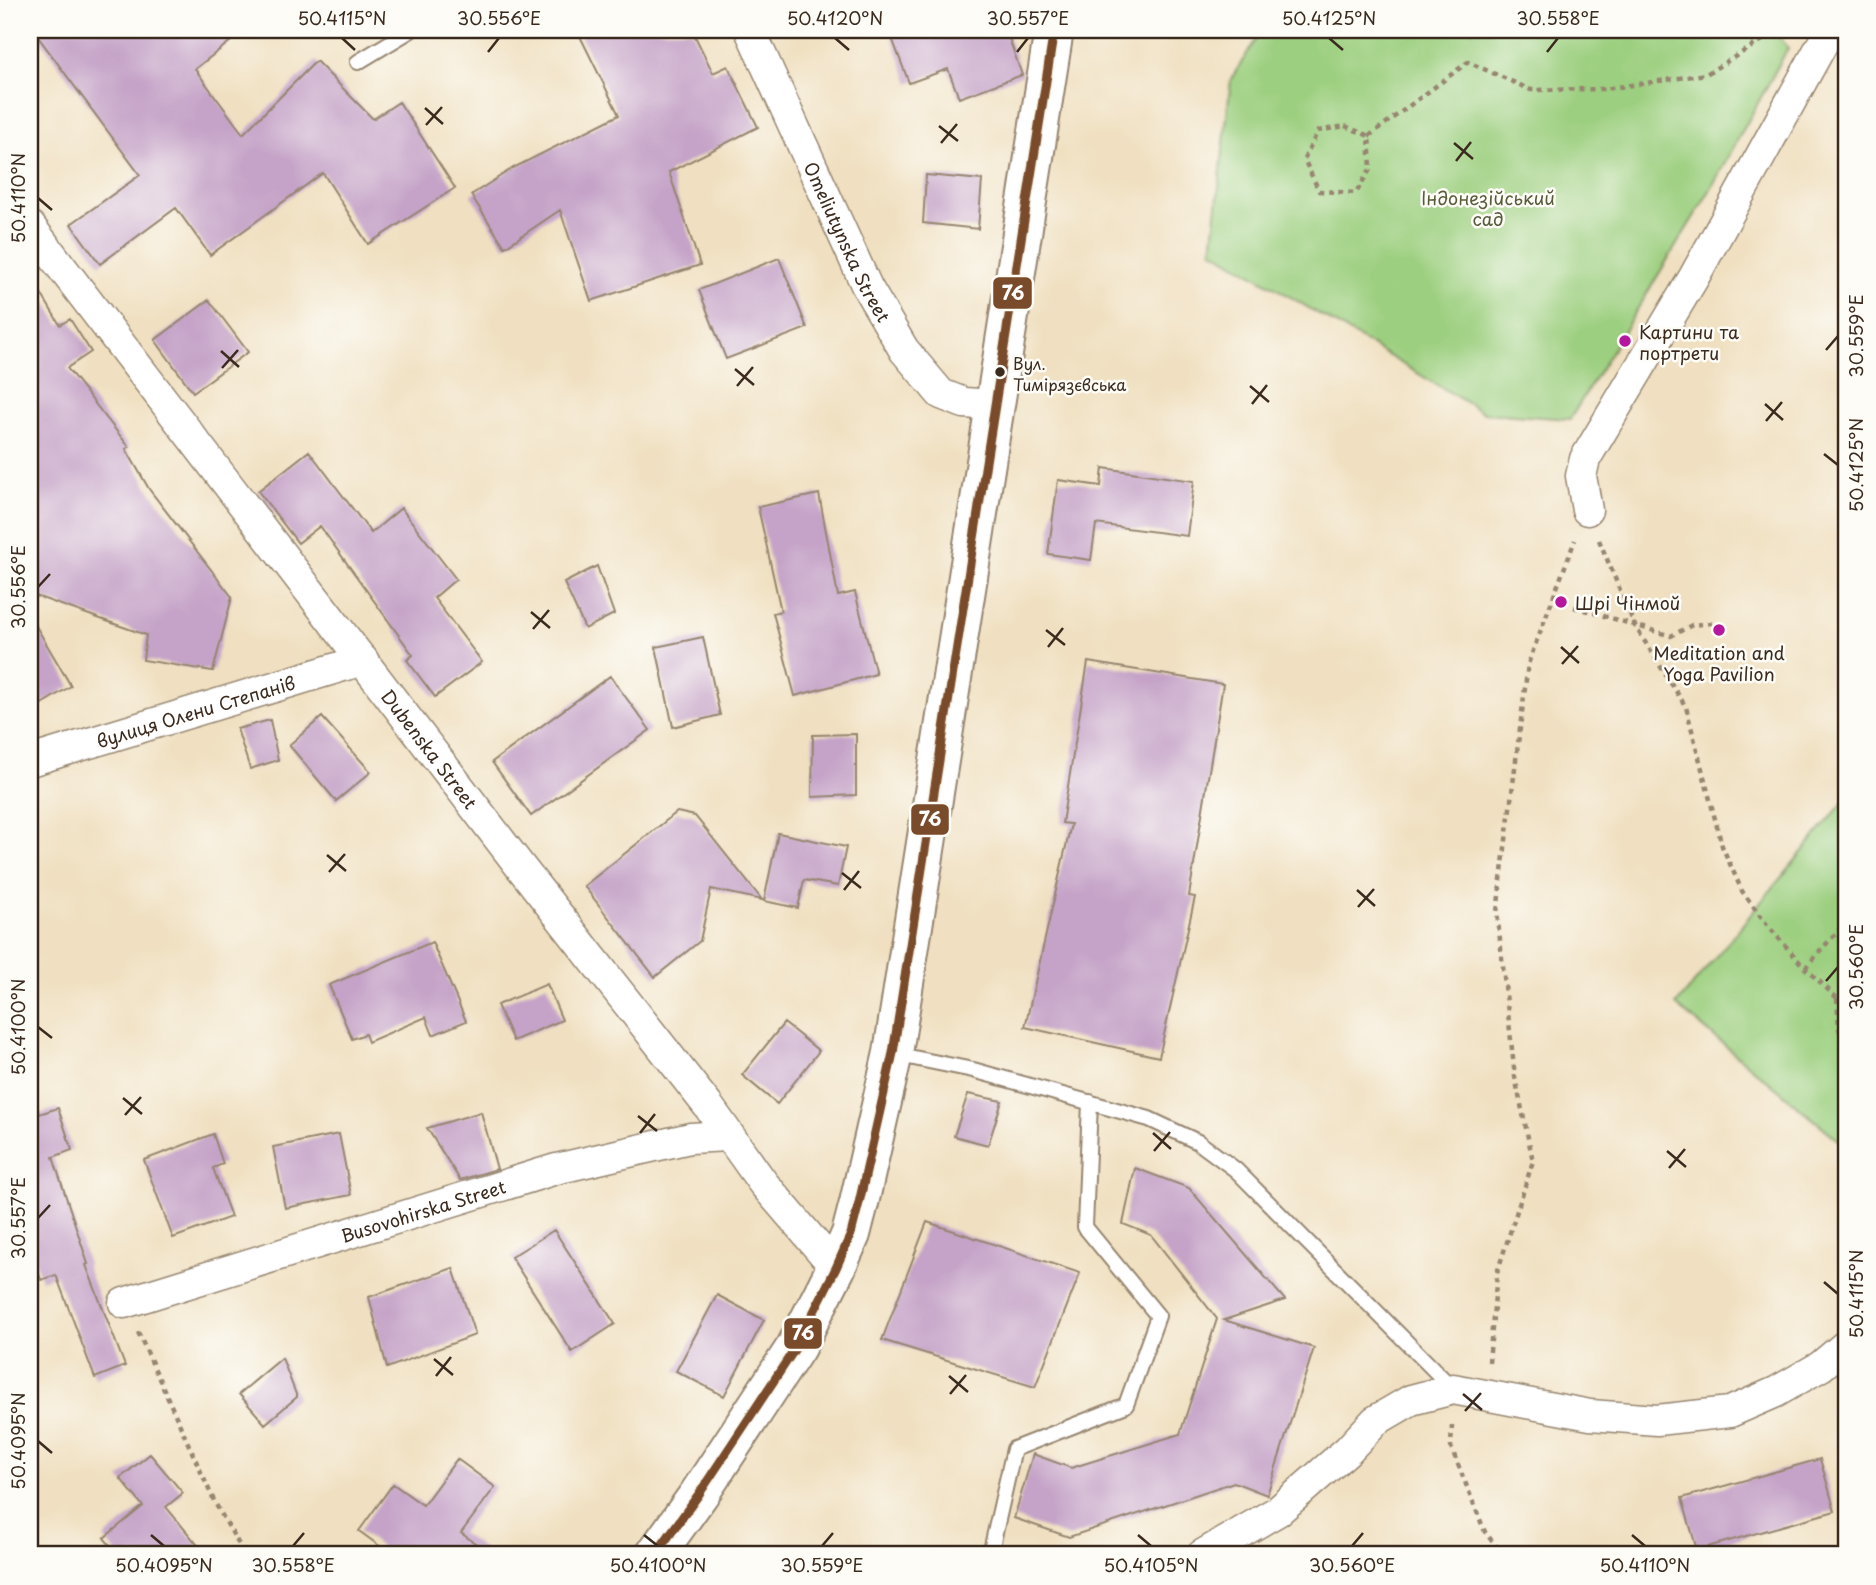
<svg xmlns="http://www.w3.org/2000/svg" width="1876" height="1585" viewBox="0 0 1876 1585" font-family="'Playpen Sans',sans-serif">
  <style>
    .green { fill: #9ccf7f; stroke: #6c7c4e; stroke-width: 2 }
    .building { fill: #c5a3c8 }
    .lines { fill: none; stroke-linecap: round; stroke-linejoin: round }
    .lane-casing { stroke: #968570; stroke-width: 18 }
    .street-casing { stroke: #968570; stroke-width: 33 }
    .secondary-casing { stroke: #968570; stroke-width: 42 }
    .path { stroke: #968570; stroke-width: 4.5; stroke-dasharray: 5 5; stroke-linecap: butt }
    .lane { stroke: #fff; stroke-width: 14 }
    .street { stroke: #fff; stroke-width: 30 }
    .secondary { stroke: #fff; stroke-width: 38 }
    .bus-1-casing { stroke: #fdfcf7; stroke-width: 14 }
    .bus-1 { stroke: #7a4b2a; stroke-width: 9 }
    .ticks { fill: none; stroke: #3b2a1e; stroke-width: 2.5 }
    .poi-dot { fill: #b5179e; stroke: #fdfcf7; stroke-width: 2.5 }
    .bus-dot { fill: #3b2a1e; stroke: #fdfcf7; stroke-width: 2.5 }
    .labels { text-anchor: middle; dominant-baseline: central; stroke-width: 5; stroke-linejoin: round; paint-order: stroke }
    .bus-label { font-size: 16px; fill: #3b2a1e; stroke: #fdfcf7; text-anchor: start }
    .park-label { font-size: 18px; fill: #585c3b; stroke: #fdfcf7 }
    .street-label { font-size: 18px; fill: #3b2a1e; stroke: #fdfcf7 }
    .poi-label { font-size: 18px; fill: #3b2a1e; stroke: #fdfcf7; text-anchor: start }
    .line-badge { stroke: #fdfcf7; stroke-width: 2.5 }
    .badge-label { font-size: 19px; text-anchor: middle; font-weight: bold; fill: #fff }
    .neatline { fill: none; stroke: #3b2a1e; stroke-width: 2.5 }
    .ticks-label { font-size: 18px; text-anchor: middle; fill: #3b2a1e }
  </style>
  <rect width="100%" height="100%" fill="#fdfcf7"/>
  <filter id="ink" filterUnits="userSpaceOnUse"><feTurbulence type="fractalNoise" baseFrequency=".0143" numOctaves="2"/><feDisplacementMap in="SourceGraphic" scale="14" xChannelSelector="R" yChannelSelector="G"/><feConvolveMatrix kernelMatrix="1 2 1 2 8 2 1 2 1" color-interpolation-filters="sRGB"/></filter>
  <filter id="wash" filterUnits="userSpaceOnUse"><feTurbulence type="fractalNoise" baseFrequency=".00686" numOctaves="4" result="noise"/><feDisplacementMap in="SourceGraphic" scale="28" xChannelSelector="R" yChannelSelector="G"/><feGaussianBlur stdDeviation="1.57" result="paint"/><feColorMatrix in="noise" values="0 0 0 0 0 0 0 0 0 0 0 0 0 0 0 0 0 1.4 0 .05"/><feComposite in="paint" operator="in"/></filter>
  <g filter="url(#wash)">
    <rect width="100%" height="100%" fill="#f0e0c1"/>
    <path class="green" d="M1262 30H1775L1788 48 1709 192 1570 419 1484 413 1212 250 1231 79Z
      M1846 799V1146L1676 1005Z"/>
    <g id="blocks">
      <path class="building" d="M33 30H245L195 69 243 134 316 61 373 119 399 102 455 188 368 244 323 173 210 255 176 208 100 264 71 224 140 175Z
        M577 30H692L713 73 728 66 758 127 669 172 700 265 591 301 560 210 505 247 471 195 513 168 619 115Z
        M889 30H1006L1022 75 959 98 948 69 909 83Z
        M926 175 982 180 978 229 923 223Z
        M779 258 807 328 726 359 699 290Z
        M30 275 60 325 70 319 91 352 67 368 129 447 126 449 149 489 232 597 213 671 143 660 146 635 30 594Z
        M209 300 248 352 193 392 155 340Z
        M309 451 371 533 401 508 456 579 434 598 482 662 435 697 407 660 413 655 320 526 298 543 258 491Z
        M1103 468 1194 481 1187 536 1096 524 1091 560 1048 554 1058 480 1101 486Z
        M819 494 838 596 855 592 876 674 795 696 773 613 781 611 758 507Z
        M597 566 614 614 585 629 564 583Z
        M30 616 71 686 30 711Z
        M703 637 720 715 673 727 656 647Z
        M1088 662 1223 684 1189 896 1195 897 1159 1057 1025 1027 1071 824 1062 823Z
        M610 676 650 730 531 816 492 762Z
        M322 717 371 772 336 801 289 745Z
        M270 720 278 760 250 769 237 729Z
        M856 734V795L812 797 813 735Z
        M677 812 695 816 762 900 711 889 700 941 655 977 584 886Z
        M778 833 846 847 838 886 804 880 798 908 764 901Z
        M432 942 466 1021 433 1035 426 1017 368 1042 365 1034 352 1039 329 985Z
        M547 984 562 1020 513 1041 497 1005Z
        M784 1023 819 1051 777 1104 742 1075Z
        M968 1094 1002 1101 988 1145 954 1136Z
        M36 1105 39 1114 58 1108 72 1150 53 1157 88 1264 86 1265 125 1366 95 1378 56 1275 41 1280 30 1246V1106Z
        M481 1112 497 1169 460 1180 427 1128Z
        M213 1134 223 1164 213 1168 231 1217 173 1238 144 1160Z
        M339 1134 351 1195 285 1208 273 1147Z
        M1135 1168 1189 1188 1285 1300 1224 1320 1314 1348 1267 1495 1234 1482 1069 1537 1014 1518 1033 1454 1071 1468 1180 1434 1217 1319 1151 1235 1123 1224Z
        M927 1222 1080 1273 1035 1387 882 1340Z
        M554 1230 615 1324 572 1352 511 1257Z
        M453 1268 475 1335 387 1368 369 1297Z
        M717 1295 764 1320 724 1396 676 1371Z
        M282 1358 297 1397 265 1424 239 1394Z
        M150 1454 183 1493 166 1507 206 1555H118L104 1538 143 1506 120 1478Z
        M457 1459 495 1487 461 1533 492 1555H392L359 1531 393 1484 423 1505Z
        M1820 1459 1835 1511 1697 1550 1682 1498Z"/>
    </g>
  </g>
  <g filter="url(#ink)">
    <use href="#blocks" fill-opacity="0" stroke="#968570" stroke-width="2"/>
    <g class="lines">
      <defs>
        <path id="lane" d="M358 62 411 30
          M894 1054 973 1070 1149 1119 1198 1142 1236 1170 1453 1389
          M990 1555 1014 1449 1126 1405 1158 1316 1085 1227 1090 1102"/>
        <g id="street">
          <path id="s1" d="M750 30 867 287 904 350 941 394 964 403 993 405"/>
          <path id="s2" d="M30 226 519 865 709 1107 763 1183 836 1268"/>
          <path d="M1587 510 1581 476 1585 459 1694 277 1830 30"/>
          <path id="s3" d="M30 761 363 660"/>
          <path id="s4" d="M124 1303 556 1169 690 1138 728 1136"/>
          <path d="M1202 1555 1278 1511 1348 1450 1375 1421 1411 1400 1453 1389 1590 1415 1657 1420 1730 1412 1776 1392 1821 1366 1846 1345"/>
        </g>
        <path id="secondary" d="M655 1555 699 1494 796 1347 836 1268 851 1234 859 1203 893 1053 1054 30"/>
      </defs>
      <use href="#lane" class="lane-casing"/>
      <use href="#street" class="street-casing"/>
      <use href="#secondary" class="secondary-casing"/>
      <path class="path" d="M1345 126 1369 136 1371 168 1356 193 1319 191 1304 159 1318 131Z
        M1369 136 1468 62 1531 90 1605 89 1706 74 1776 32 1784 30
        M1599 540 1635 626 1686 707 1722 846 1742 891 1768 926 1805 968 1837 998 1846 988
        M1574 607 1671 636 1692 625 1712 623
        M1805 968 1846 922
        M1837 998 1839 1028 1846 1050
        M138 1332 215 1503 245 1555
        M1489 1362 1497 1273 1533 1161 1515 1077 1497 912 1528 664 1575 540
        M1452 1425 1451 1447 1485 1532 1503 1555"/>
      <use href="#lane" class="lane"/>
      <use href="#street" class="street"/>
      <use href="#secondary" class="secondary"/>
      <defs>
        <path id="bus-1" d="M655 1555 699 1494 796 1347 836 1268 851 1234 859 1203 893 1053 1054 30"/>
      </defs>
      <use href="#bus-1" class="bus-1-casing"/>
      <use href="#bus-1" class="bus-1"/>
    </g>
  </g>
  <path class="ticks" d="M342 38 355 50M835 38 849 50M1329 38 1343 50M488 52 499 38M1017 52 1028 38M1547 52 1558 38M425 108 443 124M426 125 442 107M939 126 958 141M941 143 957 124M1454 143 1473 159M1456 161 1471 142M38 198 52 210M1826 350 1838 336M221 351 239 367M222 368 238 350M735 369 754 385M737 386 753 367M1250 386 1269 402M1252 404 1267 385M1765 404 1783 420M1766 421 1782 402M1824 454 1838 465M38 587 50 574M531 612 550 628M533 629 549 610M1046 630 1065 645M1048 647 1063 628M1561 647 1579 663M1562 664 1578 646M327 855 346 871M329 872 345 854M842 873 861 888M844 890 859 871M1357 890 1375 906M1358 907 1374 889M1826 981 1838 967M38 1027 52 1038M123 1098 142 1114M125 1115 141 1097M638 1116 657 1131M640 1133 655 1114M1153 1133 1171 1149M1154 1151 1170 1132M1667 1151 1686 1167M1669 1168 1685 1149M38 1218 50 1205M1824 1282 1838 1294M434 1359 453 1375M436 1376 451 1357M949 1376 968 1392M950 1394 966 1375M1463 1394 1482 1410M1465 1411 1481 1393M38 1441 52 1453M151 1535 164 1546M644 1535 658 1546M1138 1535 1151 1546M1632 1535 1645 1546M293 1546 304 1533M822 1546 833 1533M1352 1546 1363 1533"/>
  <g class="poi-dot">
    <circle cx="1625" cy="341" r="7"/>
    <circle cx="1561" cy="602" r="7"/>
    <circle cx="1719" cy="630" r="7"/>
  </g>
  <circle class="bus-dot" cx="1000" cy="372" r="6"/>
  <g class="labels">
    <g class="bus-label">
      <text x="1013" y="363">Вул.<tspan x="1013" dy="21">Тимірязєвська</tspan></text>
    </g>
    <g class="park-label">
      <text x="1488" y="197">Індонезійський<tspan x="1488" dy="21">сад</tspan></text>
    </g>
    <g class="street-label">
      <text stroke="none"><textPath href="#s1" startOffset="233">Omeliutynska Street</textPath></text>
      <text stroke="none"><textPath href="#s3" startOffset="173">вулиця Олени Степанів</textPath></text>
      <text stroke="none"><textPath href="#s2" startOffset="658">Dubenska Street</textPath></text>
      <text stroke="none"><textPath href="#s4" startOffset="313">Busovohirska Street</textPath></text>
    </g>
    <g class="poi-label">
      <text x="1639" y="331">Картини та<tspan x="1639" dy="21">портрети</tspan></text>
      <text x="1575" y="602">Шрі Чінмой</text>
      <text x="1719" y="652" text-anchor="middle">Meditation and<tspan x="1719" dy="21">Yoga Pavilion</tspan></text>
    </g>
  </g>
  <g class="line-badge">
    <rect x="992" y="276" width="41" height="34" rx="7" fill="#7a4b2a"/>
    <rect x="910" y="803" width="40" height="33" rx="7" fill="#7a4b2a"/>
    <rect x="783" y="1317" width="40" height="33" rx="7" fill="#7a4b2a"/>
  </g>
  <g class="badge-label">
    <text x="1013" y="300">76</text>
    <text x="930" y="826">76</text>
    <text x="803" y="1340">76</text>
  </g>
  <rect width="1876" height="1585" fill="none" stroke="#fdfcf7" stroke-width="77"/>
  <rect x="38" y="38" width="1800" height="1508" class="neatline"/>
  <g class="ticks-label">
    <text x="342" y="25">50.4115°N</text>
    <text x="499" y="25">30.556°E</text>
    <text x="835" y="25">50.4120°N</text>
    <text x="1028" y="25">30.557°E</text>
    <text x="1329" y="25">50.4125°N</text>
    <text x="1558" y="25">30.558°E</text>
    <text transform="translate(19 198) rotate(-90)" y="6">50.4110°N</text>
    <text transform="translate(1857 336) rotate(-90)" y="6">30.559°E</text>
    <text transform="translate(1857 465) rotate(-90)" y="6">50.4125°N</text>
    <text transform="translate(19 587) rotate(-90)" y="6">30.556°E</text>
    <text transform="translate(1857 967) rotate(-90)" y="6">30.560°E</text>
    <text transform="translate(19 1027) rotate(-90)" y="6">50.4100°N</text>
    <text transform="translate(19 1218) rotate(-90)" y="6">30.557°E</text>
    <text transform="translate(1857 1294) rotate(-90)" y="6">50.4115°N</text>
    <text transform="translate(19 1441) rotate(-90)" y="6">50.4095°N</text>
    <text x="164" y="1572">50.4095°N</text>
    <text x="293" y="1572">30.558°E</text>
    <text x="658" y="1572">50.4100°N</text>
    <text x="822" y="1572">30.559°E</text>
    <text x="1151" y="1572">50.4105°N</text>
    <text x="1352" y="1572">30.560°E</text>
    <text x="1645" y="1572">50.4110°N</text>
  </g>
</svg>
